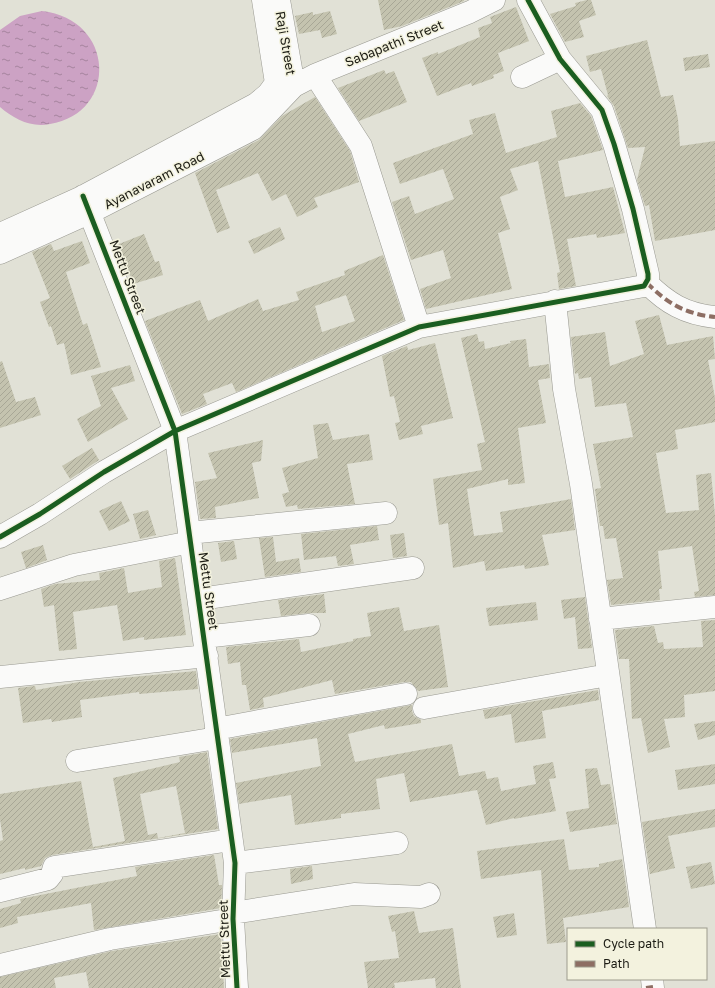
<svg xmlns="http://www.w3.org/2000/svg" width="715" height="988" viewBox="0 0 715 988" font-family="'Golos Text',sans-serif">
  <style>
    .water { fill: url(#water-ripples) }
    .building { fill: url(#building-hatch); fill-rule: evenodd }
    .lines { fill: none; stroke-linecap: round; stroke-linejoin: round }
    .minor-casing { stroke: #999991; stroke-width: 23 }
    .minor { stroke: #fafaf9; stroke-width: 22 }
    .quiet { stroke: #8d6e63; stroke-width: 4; stroke-dasharray: 8 4; stroke-linecap: butt }
    .cycleway-casing { stroke: #f3f2de; stroke-width: 8 }
    .cycleway { stroke: #1b5e20; stroke-width: 5 }
    .labels { text-anchor: middle; dominant-baseline: central; stroke-width: 3; stroke-linejoin: round; paint-order: stroke }
    .street-label { font-size: 13px; fill: #1c1c14; stroke: #f3f2de }
  </style>
  <defs>
    <pattern id="water-ripples" width="26" height="14" patternUnits="userSpaceOnUse"><rect width="26" height="14" fill="#cca2c4"/><path d="M2 4q2-2 4 0t4 0M15 11q2-2 4 0t4 0" fill="none" stroke="#a5839e"/></pattern>
    <pattern id="building-hatch" width="6" height="6" patternUnits="userSpaceOnUse"><rect width="6" height="6" fill="#c4c3af"/><path d="M-1 1l2-2M0 6l6-6M5 7l2-2" fill="none" stroke="#a8a796"/></pattern>
  </defs>
  <rect width="100%" height="100%" fill="#e1e1d6"/>
  <path class="water" d="M42 11C115 19 119 113 50 124 31 128 14 119 0 107V30L20 16Z"/>
  <path class="building" d="M378 0H464V1L402 26 384 30Z
    M587 0H591L596 15 579 21 584 37 565 42 550 14 576 6 575 3Z
    M516 7 529 41 498 53 504 71 493 75 494 78 472 86 471 83 437 96 422 58 438 52V54L480 37 478 28 492 23 490 17Z
    M330 11 337 34 322 38 320 30 299 34 295 16 313 12V15Z
    M647 40 661 97 673 95 678 119 680 146 715 141V230L655 241 649 205 645 206 637 180 645 147 628 148 614 106 607 96 608 95 601 69 590 72 586 56Z
    M708 54 710 67 685 71 683 58Z
    M384 70 386 74 394 71 407 102 359 121 338 88Z
    M315 97 350 151 359 182 314 198 318 207 297 217 286 194 272 201 258 173 216 190 230 228 217 233 195 173 259 140 282 116Z
    M580 103 591 116 603 150 558 161 565 197 613 187 625 233 597 238 596 234 567 239 576 286 559 289 557 273 560 272 538 161 510 169 518 190 500 197 510 229 498 233 512 289 426 309 420 289 451 278 443 250 411 260 392 202 409 196 415 214 454 199 443 169 400 184 393 163 473 134 469 120 495 113 506 153 557 137 551 111Z
    M280 227 285 239 254 254 248 241Z
    M144 234 155 262 159 261 163 275 133 284 119 244Z
    M82 241 90 263 66 272 83 325 87 323 101 367 71 375 64 343 57 345 51 326 49 327 40 302 50 298 32 252 51 244 54 251Z
    M383 255 404 320 236 392 232 383 203 394 207 404 182 414 145 321 200 300 208 321 258 299 263 311 299 300 296 292 345 275 344 271ZM346 295 355 321 322 332 315 306Z
    M659 315 667 345 713 336 715 359 708 360 715 398V422L675 430 678 449 656 453 666 513 699 510 696 475 711 473 715 515V595L695 597 694 592 699 591 692 546 658 551 662 589H659L660 600 611 605 607 580 623 578 616 538 605 539 603 526H600L595 489 601 488 593 444 633 437 626 403 595 407 591 377 579 379 578 373 575 374 571 337 605 332 610 366 644 354 635 321Z
    M477 334 479 342 484 341 485 349 511 343 510 341 526 339 529 367 549 364 550 378 538 380 546 423 518 428 525 483 508 485V479L467 489 474 536 503 532 500 512 571 499 575 530 542 535 549 565 525 569 524 565 486 571 484 561 453 568 448 523 439 525 433 479 482 470 477 444 485 442 461 338Z
    M435 343 453 418 421 426 423 434 399 440 395 423 400 422 394 396 390 397 382 356 407 346 408 350Z
    M2 361 16 402 35 397 41 415 0 428V362Z
    M130 365 135 381 111 388 128 419 88 442 77 419 101 406 91 376Z
    M328 423 333 440 369 434 373 460 347 464 355 504 298 509 297 505 286 507 282 494 289 492 282 468 318 458 313 425Z
    M263 440 261 461 252 463 259 498 215 507 216 518 200 519 195 482 217 478 208 453Z
    M92 448 99 460 70 479 62 466Z
    M121 501 130 521 109 531 99 511Z
    M148 510 156 535 140 539 133 514Z
    M377 526 379 540 350 545 354 564 338 566 336 556 304 560 301 534Z
    M404 533 407 556 393 558 390 535Z
    M273 537 276 562 299 558 301 572 265 577 259 538Z
    M234 541 237 559 221 562 218 543Z
    M43 545 47 560 26 568 21 552Z
    M175 558 186 635 144 640V637L123 641 117 605 73 612 77 649 59 651 54 605 44 607 41 589 55 584 100 580 99 573 124 568 128 593 162 587 159 561Z
    M324 594 326 613H308L281 616 278 600Z
    M585 597 592 648 578 649 575 617 564 619 561 600Z
    M536 602 538 620 489 626 486 608Z
    M399 607 404 631 439 625 448 687 418 691 411 682H404L335 694 332 680 263 698 264 707 250 710 246 685H242L240 662 228 664 226 647 299 639 301 652 353 641V639L371 636 367 613Z
    M715 620V691L684 695 685 717 664 719 670 747 648 753 641 718 632 719 629 659H619L615 630 654 626 658 643 663 642 664 649 703 647 701 621Z
    M196 671 198 689 139 694V692L80 700 82 717 52 722 51 719 23 723 18 688 35 686 36 690 79 682Z
    M598 690 599 700 542 711 546 738 515 743 511 714 485 719 483 710Z
    M412 705V711L414 716 421 720V723L385 729 384 725 348 734 355 762 452 744 459 776 485 771 487 779 498 777 501 791 536 784 533 766 553 762 556 778 549 779 556 811 514 819V818L486 825 477 790 410 802 404 773 376 779 380 809 341 814V818L295 825 291 795 239 804 236 783 321 766 317 738 232 753 230 739Z
    M715 721V735L698 740 694 724Z
    M207 752 218 829 52 855 45 858 41 866 25 870V868L0 874V841L3 840 0 819V794L81 781 93 847 125 841 113 778 180 762 179 757ZM176 786 185 833 158 838 157 833 148 835 140 794Z
    M715 764V784L678 790 675 770Z
    M597 768 601 785 610 784 617 824 570 832 566 812 589 808 585 769Z
    M715 809V827L668 836 675 868 650 874 642 822Z
    M564 839 569 870 599 867V864L622 859 629 907 563 918 566 942 547 944 541 870 481 879 477 851Z
    M214 855 219 885H222L221 908 94 930 91 903 17 917 18 923 0 928V909L21 903 20 899 137 876 135 867Z
    M711 862 715 884 691 889 686 867Z
    M312 866 313 879 291 884 290 869Z
    M414 911 419 933 453 928 461 988H436L435 978 394 983 395 988H368L364 962 399 958 395 931 392 932 388 916Z
    M514 913 517 935 497 938 493 917Z
    M221 934 224 988H89L86 972 54 978 56 988H0V977L112 951Z"/>
  <g class="lines">
    <defs>
      <path id="minor" d="M263 0 276 83
        M279 0 294 86
        M315 75 361 146 419 327
        M522 77 560 59
        M83 196 175 431 235 863 233 919 237 988
        M0 234 82 197 256 104 268 94 276 83
        M0 253 91 212 253 129 294 86 315 75 470 12 494 0
        M647 283C667 303 685 314 715 317
        M555 301 564 389 581 484 645 929
        M189 533 386 513
        M0 537 40 514 104 472 175 431 419 327 644 286 648 279V274L633 209 614 144 602 110 560 59 528 0
        M0 589 74 565 191 542
        M200 599 413 568
        M600 619 715 607
        M204 637 309 625
        M0 677 207 656
        M424 708 608 675
        M216 729 406 694
        M77 761 217 738
        M235 863 397 843
        M0 891 48 879 52 874 54 867 231 840
        M233 913 354 894 421 897 429 894
        M0 965 110 939 233 919
        M652 979 653 988"/>
    </defs>
    <use href="#minor" class="minor-casing"/>
    <use href="#minor" class="minor"/>
    <path class="quiet" d="M647 283C667 303 685 314 715 317
      M646 988 653 987"/>
    <defs>
      <path id="cycleway" d="M83 196 175 431 235 863 233 919 237 988
        M0 537 40 514 104 472 175 431 419 327 644 286 648 279V274L633 209 614 144 602 110 560 59 528 0"/>
    </defs>
    <use href="#cycleway" class="cycleway-casing"/>
    <use href="#cycleway" class="cycleway"/>
  </g>
  <g class="labels">
    <g class="street-label">
      <text transform="translate(286 43) rotate(80)">Raji Street</text>
      <text transform="translate(394 43) rotate(-22)">Sabapathi Street</text>
      <text transform="translate(154 180) rotate(-27)">Ayanavaram Road</text>
      <text transform="translate(128 277) rotate(69)">Mettu Street</text>
      <text transform="translate(209 591) rotate(82)">Mettu Street</text>
      <text transform="translate(224 939) rotate(-92)">Mettu Street</text>
    </g>
  </g>
  <rect x="567" y="928" width="140" height="52" fill="#f3f2de" stroke="#9d9c8d"/>
  <rect x="575" y="941" width="20" height="6" fill="#1b5e20" stroke="#9d9c8d"/>
  <text x="603" y="948" font-size="12" fill="#1c1c14">Cycle path</text>
  <rect x="575" y="961" width="20" height="6" fill="#8d6e63" stroke="#9d9c8d"/>
  <text x="603" y="968" font-size="12" fill="#1c1c14">Path</text>
</svg>
